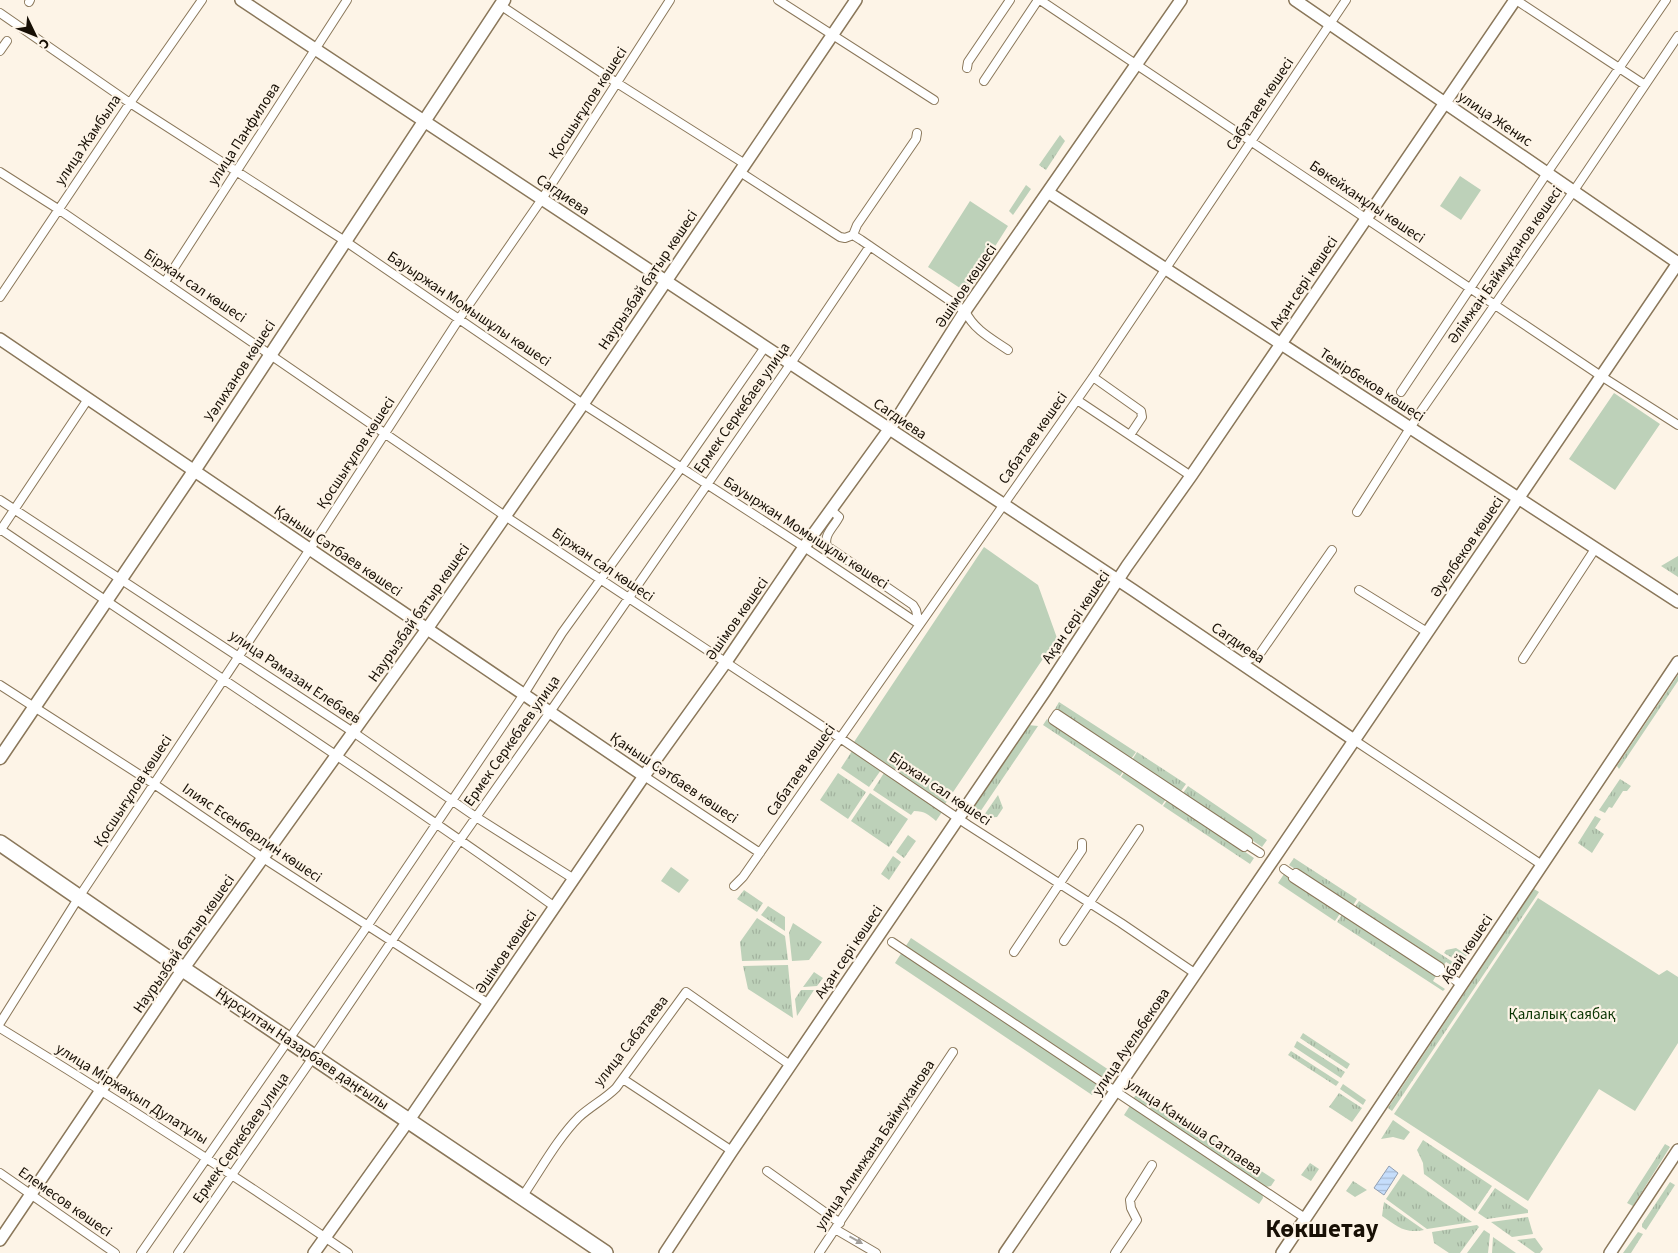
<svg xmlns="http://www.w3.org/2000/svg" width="1678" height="1253" viewBox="0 0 1678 1253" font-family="'Source Sans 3',sans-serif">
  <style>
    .grass { fill: url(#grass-tufts) }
    .park { fill: #bdd1b9 }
    .water { fill: url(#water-rules); stroke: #919fb1 }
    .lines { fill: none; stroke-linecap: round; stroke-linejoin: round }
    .street-casing { stroke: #8a775a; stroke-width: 10 }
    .secondary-casing { stroke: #8a775a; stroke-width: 14 }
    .primary-casing { stroke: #8a775a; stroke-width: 15 }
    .highway-casing { stroke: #8a775a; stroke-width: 18 }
    .street { stroke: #fff; stroke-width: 8 }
    .secondary { stroke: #fff; stroke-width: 11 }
    .primary { stroke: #fff; stroke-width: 12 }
    .highway { stroke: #fff; stroke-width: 15 }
    .oneway { fill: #a29f9b }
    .labels { text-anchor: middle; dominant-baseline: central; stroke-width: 4.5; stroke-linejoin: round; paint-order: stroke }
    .street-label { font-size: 15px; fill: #170f05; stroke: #fdf4e7 }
    .park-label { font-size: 15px; fill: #083301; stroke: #fdf4e7 }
    .town-label { font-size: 25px; font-weight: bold; fill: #170f05; stroke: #fdf4e7 }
  </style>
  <defs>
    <pattern id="grass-tufts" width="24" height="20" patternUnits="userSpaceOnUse" patternTransform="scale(1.25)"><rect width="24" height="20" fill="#bdd1b9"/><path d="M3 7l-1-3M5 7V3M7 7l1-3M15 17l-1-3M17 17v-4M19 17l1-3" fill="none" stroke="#a2b29e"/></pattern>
    <pattern id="water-rules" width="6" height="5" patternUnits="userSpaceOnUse" patternTransform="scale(1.25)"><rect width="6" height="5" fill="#c5ddfb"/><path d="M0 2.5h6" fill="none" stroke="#a8bcd6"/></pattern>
  </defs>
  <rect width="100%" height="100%" fill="#fdf4e7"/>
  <path class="grass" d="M1060 135 1065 141 1046 170 1039 165Z
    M1026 185 1031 189 1013 215 1009 211Z
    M1678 556V577L1661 566Z
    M1678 675V681L1619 769 1617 766Z
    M1059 702 1136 752 1131 759 1055 709Z
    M1047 719 1124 770 1120 776 1043 725Z
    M1028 725 1038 726 978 815 971 809Z
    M852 751 881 770 869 787 841 768Z
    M1137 752 1186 784 1181 791 1132 760Z
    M1125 771 1166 799 1162 805 1121 777Z
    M838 773 866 792 848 819 820 800Z
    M884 773 942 812 936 821C929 815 925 811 914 811L911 815 873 790Z
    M1620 779 1631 786 1627 791H1623L1612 808 1609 807 1605 813 1599 810Z
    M1188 786 1267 840 1262 847 1183 793Z
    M870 793 908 819 889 847 851 821Z
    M998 795 1003 808 997 817 982 818Z
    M1168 799 1254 858 1250 864 1163 806Z
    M1595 816 1601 819 1595 828 1604 834 1592 853 1578 843Z
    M908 835 916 841 904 858 896 852Z
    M893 856 901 862 889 880 881 874Z
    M1294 858 1357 899 1352 907 1289 865Z
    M1284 874 1341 912 1335 921 1278 883Z
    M1534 889 1539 892 1392 1111 1388 1108Z
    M744 890 763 903 757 912 737 899Z
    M1359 901 1459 966 1457 969 1446 962 1443 966 1354 908Z
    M768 906 785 917V931L761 915Z
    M1343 913 1437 974 1433 981 1445 989 1443 991 1337 922Z
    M757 918 785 936 788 960 742 961 740 942Z
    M793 923 822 942 809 960 792 961 789 933Z
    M1456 948 1467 955 1461 963 1444 953 1446 950Z
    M788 965 793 1018 748 989 743 966Z
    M814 972 823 978 817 986 803 987Z
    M801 990H814L797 1016 795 999Z
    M1303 1033 1350 1064 1347 1069 1300 1038Z
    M1297 1041 1345 1072 1341 1078 1294 1047Z
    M1291 1051 1339 1082 1336 1086 1288 1055Z
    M1343 1084 1366 1100 1363 1105 1340 1089Z
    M1339 1093 1362 1108 1352 1122 1329 1107Z
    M1393 1120 1410 1132 1404 1140 1393 1137 1381 1139Z
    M1423 1140 1492 1186 1475 1211 1424 1174 1423 1163 1417 1150Z
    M1665 1144 1670 1147 1633 1206 1627 1203Z
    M1310 1163 1319 1169 1311 1181 1301 1175Z
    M1403 1174 1472 1222 1427 1229 1386 1199Z
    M1353 1181 1367 1190 1355 1197 1346 1191Z
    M1670 1182 1675 1185 1646 1230 1642 1227V1224Z
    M1495 1188 1528 1210V1213L1487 1219 1478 1213Z
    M1384 1202 1424 1230C1404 1234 1397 1226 1382 1216Z
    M1528 1217 1533 1234 1512 1237 1491 1222Z
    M1477 1225 1479 1227 1460 1253H1449L1434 1243 1432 1232Z
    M1484 1230 1490 1234 1488 1253H1467Z
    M1638 1232 1643 1234 1631 1253H1623Z
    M1493 1237 1516 1253H1492Z
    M1535 1238 1543 1249 1540 1253H1535L1517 1240Z"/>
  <path class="park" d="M1460 176 1481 190 1461 220 1440 206Z
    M970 201 1008 226 966 292 928 267Z
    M1614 393 1660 424 1615 490 1569 459Z
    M984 547 1038 585 1057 638 945 804 854 742Z
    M671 867 689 880 679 893 661 881Z
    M1538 898 1659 975 1667 970 1678 977V1043L1635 1111 1599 1089 1528 1201 1394 1114Z
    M911 938 1109 1070 1092 1095 895 963Z
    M1139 1091 1275 1180 1271 1186 1265 1187 1132 1100Z
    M1131 1104 1262 1191 1263 1198 1259 1204 1124 1115Z"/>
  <path class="water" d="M1389 1166 1398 1173 1384 1195 1374 1188Z"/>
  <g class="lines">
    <defs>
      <path id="street" d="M778 0 934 100
        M1040 0 1601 376 1678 425
        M1516 0 1645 85
        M29 2 30 0
        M500 5 617 83 745 164
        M0 13 130 103 345 241 583 404 804 547 919 624
        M0 51 7 41
        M967 68 968 62 1010 0
        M984 81 1038 0
        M0 172 58 209 505 516 840 738 968 825 1121 923 1196 974
        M740 172 840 237 845 238 853 235 861 240 965 311C974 330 992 339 1008 350
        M853 235 857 225 916 139 917 133
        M165 282 347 0
        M0 297 130 103 202 0
        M1093 377 1141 411 1142 417 1130 435
        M1401 392 1547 173 1666 0
        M1077 400 1191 476
        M0 500 353 732 476 817 574 879
        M831 510 839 517C834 527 823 535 827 546L913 605 916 610 919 624
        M1357 512 1419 414 1573 192 1678 36
        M0 529C185 655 373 777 555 907
        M0 531 88 399
        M1359 590 1427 632
        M1523 659 1595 549
        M1240 663 1259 655 1332 550
        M0 685 154 784 263 858 489 1004
        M1354 740 1542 865
        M644 776 760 853
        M1246 844 1248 841 1057 714 1053 720 1244 847 1246 844 1260 853
        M1284 869 1294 876 1296 873 1440 967 1439 969 1462 985
        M1294 876 1293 878 1437 972 1439 969
        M734 886 743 877 1093 377 1346 0
        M1064 941 1139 829
        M892 942 1305 1218
        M1014 952 1082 850V843
        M0 1023 79 897 310 549 459 319 542 199 670 0
        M0 1028C118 1100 234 1175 348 1253
        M623 1079 732 1151
        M767 1171 840 1223
        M0 1173 115 1253
        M522 1197C540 1171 557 1139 579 1117 591 1106 605 1099 616 1088L686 992 790 1065
        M835 1229 876 1253
        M141 1253 368 925 524 694 562 633 681 468 765 347
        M178 1253 314 1056 460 840 550 712 798 353 870 246
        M819 1253 953 1052
        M1115 1253 1137 1220 1131 1208 1130 1200 1152 1165"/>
      <path id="secondary" d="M241 0 1133 590 1354 740
        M1295 0 1678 263
        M1049 193 1678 602
        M0 339 644 776
        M0 1240 176 979 427 629 583 404 856 0
        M314 1253 409 1120 644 776 726 662 804 547 898 417 965 311 1181 0
        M665 1253 732 1151 1045 691 1127 566 1191 476 1515 0
        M1005 1253C1231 924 1453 593 1678 263
        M1282 1253 1678 662
        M1610 1253 1678 1150"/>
      <path id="primary" d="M0 758 194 471 504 0"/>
      <path id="highway" d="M0 843 183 969 605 1253"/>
    </defs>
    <use href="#street" class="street-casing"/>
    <use href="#secondary" class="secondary-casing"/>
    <use href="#primary" class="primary-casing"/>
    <use href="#highway" class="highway-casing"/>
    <use href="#street" class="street"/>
    <use href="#secondary" class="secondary"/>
    <use href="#primary" class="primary"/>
    <use href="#highway" class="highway"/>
  </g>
  <defs><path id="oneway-solid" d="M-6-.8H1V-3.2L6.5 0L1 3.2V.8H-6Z" transform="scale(1.25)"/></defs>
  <use class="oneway" href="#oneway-solid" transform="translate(856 1240) rotate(29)"/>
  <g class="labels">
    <g class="street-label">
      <text transform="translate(588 103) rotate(-57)">Қосшығұлов көшесі</text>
      <text transform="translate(1260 104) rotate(-56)">Сабатаев көшесі</text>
      <text transform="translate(1495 119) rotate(34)">улица Женис</text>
      <text transform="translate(244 134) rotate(-57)">улица Панфилова</text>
      <text transform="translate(88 140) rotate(-56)">улица Жамбыла</text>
      <text transform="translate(563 195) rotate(34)">Сагдиева</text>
      <text transform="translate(1367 202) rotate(34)">Бөкейханұлы көшесі</text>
      <text transform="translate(1505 265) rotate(-55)">Әлімжан Баймұқанов көшесі</text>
      <text transform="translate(648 280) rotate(-56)">Наурызбай батыр көшесі</text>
      <text transform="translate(1304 283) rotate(-56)">Ақан сері көшесі</text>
      <text transform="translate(195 286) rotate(34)">Біржан сал көшесі</text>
      <text transform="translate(966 286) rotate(-56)">Әшімов көшесі</text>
      <text transform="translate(469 309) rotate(34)">Бауыржан Момышұлы көшесі</text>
      <text transform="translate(240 371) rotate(-57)">Уәлиханов көшесі</text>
      <text transform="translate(1372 385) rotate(33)">Темірбеков көшесі</text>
      <text transform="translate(742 408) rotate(-55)">Ермек Серкебаев улица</text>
      <text transform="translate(900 419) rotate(34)">Сагдиева</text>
      <text transform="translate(1033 438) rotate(-55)">Сабатаев көшесі</text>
      <text transform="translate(356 453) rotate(-57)">Қосшығұлов көшесі</text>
      <text transform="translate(806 533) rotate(33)">Бауыржан Момышұлы көшесі</text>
      <text transform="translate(1467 547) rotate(-56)">Әуелбеков көшесі</text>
      <text transform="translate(338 551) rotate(34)">Қаныш Сәтбаев көшесі</text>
      <text transform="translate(603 565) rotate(34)">Біржан сал көшесі</text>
      <text transform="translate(419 613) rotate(-55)">Наурызбай батыр көшесі</text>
      <text transform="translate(1076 617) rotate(-56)">Ақан сері көшесі</text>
      <text transform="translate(737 619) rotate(-55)">Әшімов көшесі</text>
      <text transform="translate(1238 643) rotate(34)">Сагдиева</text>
      <text transform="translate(295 677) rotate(34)">улица Рамазан Елебаев</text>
      <text transform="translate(512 741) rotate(-55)">Ермек Серкебаев улица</text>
      <text transform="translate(801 770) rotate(-55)">Сабатаев көшесі</text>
      <text transform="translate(674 778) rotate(34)">Қаныш Сәтбаев көшесі</text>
      <text transform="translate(940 789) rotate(34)">Біржан сал көшесі</text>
      <text transform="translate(133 791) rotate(-57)">Қосшығұлов көшесі</text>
      <text transform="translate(252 833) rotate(34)">Ілияс Есенберлин көшесі</text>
      <text transform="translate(184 944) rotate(-55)">Наурызбай батыр көшесі</text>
      <text transform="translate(1467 949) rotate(-56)">Абай көшесі</text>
      <text transform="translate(506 952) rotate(-56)">Әшімов көшесі</text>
      <text transform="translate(849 952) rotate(-56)">Ақан сері көшесі</text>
      <text transform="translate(631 1041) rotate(-52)">улица Сабатаева</text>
      <text transform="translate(1131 1042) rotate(-56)">улица Ауельбекова</text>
      <text transform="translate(302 1049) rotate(34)">Нұрсұлтан Назарбаев даңғылы</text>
      <text transform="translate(132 1094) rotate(32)">улица Міржақып Дулатұлы</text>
      <text transform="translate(1194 1127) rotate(34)">улица Каныша Сатпаева</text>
      <text transform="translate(241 1138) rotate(-55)">Ермек Серкебаев улица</text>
      <text transform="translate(875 1145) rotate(-56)">улица Алимжана Баймуканова</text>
      <text transform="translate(65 1202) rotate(35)">Елемесов көшесі</text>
    </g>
    <g class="park-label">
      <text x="1562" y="1014">Қалалық саябақ</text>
    </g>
    <g class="town-label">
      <text x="1322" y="1229">Көкшетау</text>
    </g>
  </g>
  <g transform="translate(35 35) rotate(133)" stroke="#fdf4e7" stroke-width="4" paint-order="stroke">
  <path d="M0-4L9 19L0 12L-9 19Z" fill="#170f05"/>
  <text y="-8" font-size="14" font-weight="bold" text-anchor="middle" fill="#170f05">С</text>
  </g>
</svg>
